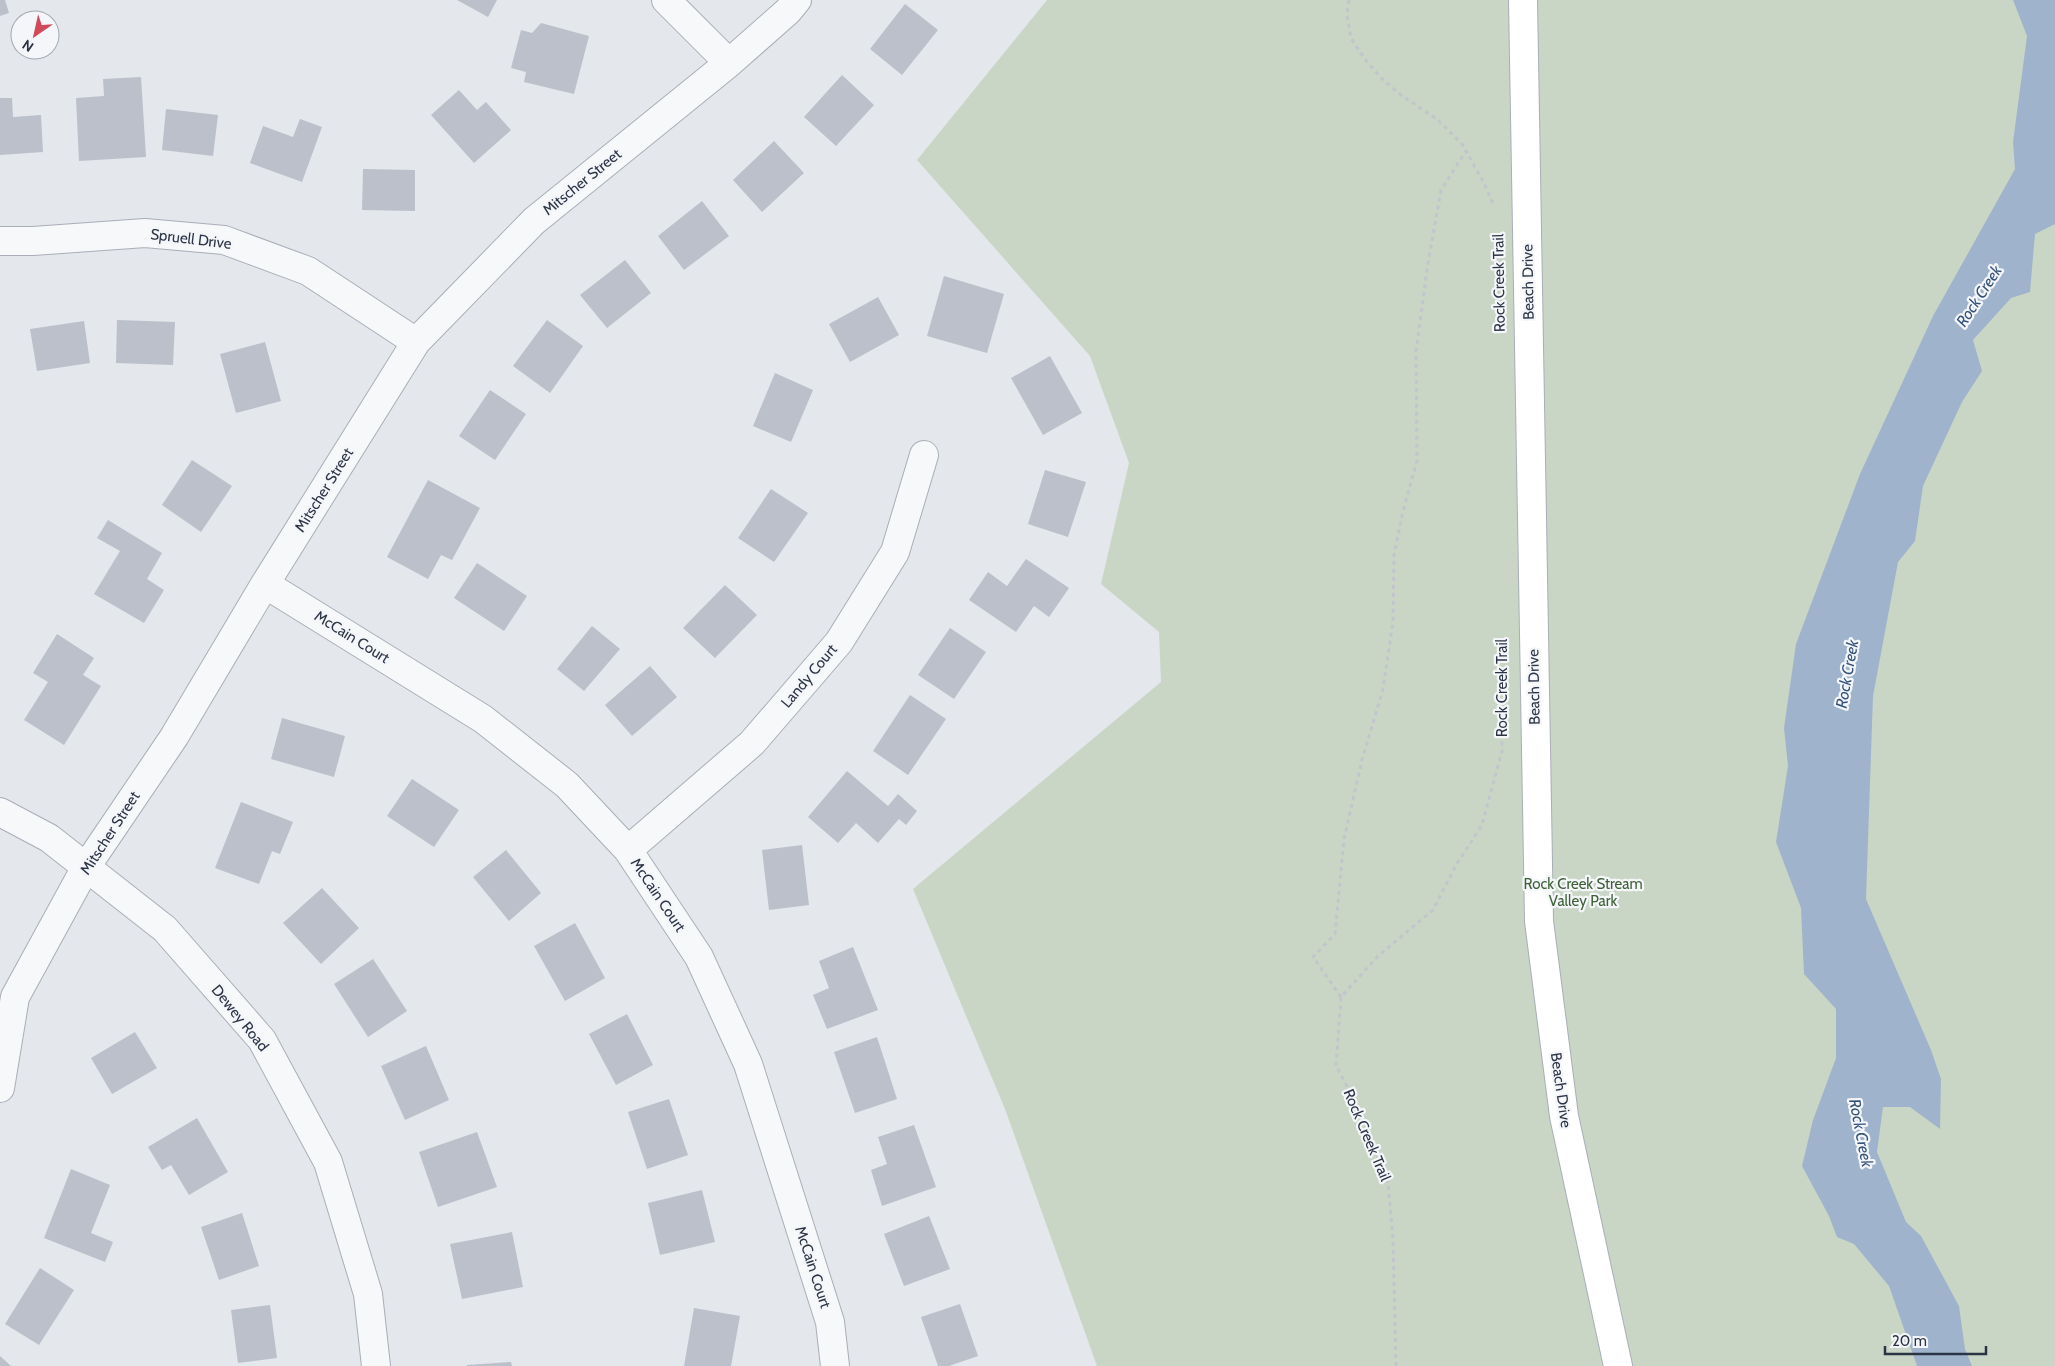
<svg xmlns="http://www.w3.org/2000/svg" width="2055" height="1366" viewBox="0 0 2055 1366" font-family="Cabin,sans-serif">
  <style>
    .green { fill: #c9d6c5 }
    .water { fill: #9fb4cc }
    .building { fill: #bbc0ca }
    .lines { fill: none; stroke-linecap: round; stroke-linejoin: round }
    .street-casing { stroke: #a9aeb7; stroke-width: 30 }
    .secondary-casing { stroke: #a9aeb7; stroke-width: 30 }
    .path { stroke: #c2c5cb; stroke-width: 3; stroke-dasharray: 4 4; stroke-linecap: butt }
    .street { stroke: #f7f8fa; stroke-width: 28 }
    .secondary { stroke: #fff; stroke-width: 28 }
    .labels { text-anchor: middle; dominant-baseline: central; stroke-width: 4.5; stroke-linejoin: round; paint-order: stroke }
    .street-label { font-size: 15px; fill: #2b3445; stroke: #f4f6f9 }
    .park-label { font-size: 15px; fill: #3f6138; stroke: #f4f6f9 }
    .water-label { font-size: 16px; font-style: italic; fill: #34527a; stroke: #f4f6f9 }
  </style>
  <rect width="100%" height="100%" fill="#e4e7ec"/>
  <path class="green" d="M1047 0H2055V1366H1097L1005 1109 913 889 1161 682 1159 632 1101 584 1129 463 1090 356 917 160Z"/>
  <path class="water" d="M2013 0H2055V224L2035 234 2030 292 2011 298 1973 340 1982 371 1962 402 1923 486 1915 541 1898 562 1873 696 1866 899 1931 1050 1941 1079 1940 1129 1910 1107H1883L1877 1152 1906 1222 1921 1236 1959 1306 1965 1349 1972 1366H1917L1889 1286 1854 1244 1837 1237 1829 1216 1802 1166 1813 1120 1836 1058V1009L1804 974 1801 908 1776 842 1788 766 1784 728 1796 644 1860 474 1933 316 2015 169 2013 142 2027 36Z"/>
  <path class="building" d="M0 0H5L9 13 0 16Z
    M457 0H497L488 17Z
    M905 4 938 30 902 75 870 49Z
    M541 23 589 36 574 94 524 82 526 72 511 68 521 30 532 33Z
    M842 75 874 105 836 146 804 117Z
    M141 77 146 157 79 161 76 98 104 96 103 79Z
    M459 90 477 110 486 102 511 130 474 163 431 115Z
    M0 98H12L13 117 41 115 43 152 0 155Z
    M166 109 218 115 213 156 162 150Z
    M300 119 322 127 302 182 250 163 263 126 293 137Z
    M774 141 804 173 762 212 733 180Z
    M363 169 415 170V211L362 210Z
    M702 201 729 236 684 270 658 236Z
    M625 260 651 293 607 328 580 295Z
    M944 276 1004 294 987 353 927 336Z
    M878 297 899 335 850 362 829 324Z
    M117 320 175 322 173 365 116 363Z
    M547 320 583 346 550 393 513 366Z
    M84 321 90 363 37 371 30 329Z
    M265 342 281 401 236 413 220 354Z
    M1050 356 1082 413 1043 435 1011 378Z
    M775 373 813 390 791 442 753 426Z
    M490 390 526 414 495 460 459 436Z
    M192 460 232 486 201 532 162 505Z
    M1045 470 1086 482 1068 537 1028 524Z
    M428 480 480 508 452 560 441 555 428 579 387 557Z
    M771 489 808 513 774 562 738 538Z
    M108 520 162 553 147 579 164 590 144 623 94 594 120 551 97 538Z
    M1026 559 1069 588 1049 617 1034 606 1016 632 969 600 988 572 1007 586Z
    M477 563 527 596 504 631 454 598Z
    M725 585 757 615 715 658 683 628Z
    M592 626 620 649 584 691 557 669Z
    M950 628 986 652 954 699 918 675Z
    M57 634 94 658 83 675 101 686 64 745 24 720 48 682 33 673Z
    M650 666 677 697 632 736 605 705Z
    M910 695 946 719 908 775 873 751Z
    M282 718 345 736 334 777 271 759Z
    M847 771 888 806 898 794 917 811 906 825 899 819 878 843 856 823 838 843 808 817Z
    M412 779 459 810 434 847 387 816Z
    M241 802 293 822 280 854 272 851 259 884 215 868Z
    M802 845 809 905 769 910 762 850Z
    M506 850 541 893 509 921 473 877Z
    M322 888 359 928 321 964 283 923Z
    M575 923 605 978 565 1001 534 946Z
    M853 947 878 1010 827 1029 813 995 829 988 819 961Z
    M373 959 407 1011 368 1037 334 984Z
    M627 1014 653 1065 616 1085 589 1034Z
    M135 1032 157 1068 112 1094 91 1058Z
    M877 1037 897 1099 855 1113 834 1052Z
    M426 1046 449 1100 405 1120 381 1066Z
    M669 1099 688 1155 647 1169 628 1112Z
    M197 1118 228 1172 189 1195 171 1165 162 1170 148 1147Z
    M914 1125 936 1187 882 1206 871 1170 887 1164 878 1137Z
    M477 1132 497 1187 438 1207 419 1152Z
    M71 1169 110 1185 91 1233 113 1242 105 1262 44 1238Z
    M702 1190 715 1242 660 1255 648 1203Z
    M242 1213 259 1266 219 1280 201 1227Z
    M929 1216 950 1269 904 1286 884 1234Z
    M512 1232 523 1287 462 1299 450 1244Z
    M40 1268 74 1290 39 1345 5 1324Z
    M960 1304 978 1356 949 1366H938L921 1317Z
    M270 1305 277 1358 238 1363 231 1310Z
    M694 1308 740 1316 731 1366H684Z
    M0 1356 11 1366H0Z
    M511 1362 512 1366H467V1365Z"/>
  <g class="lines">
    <defs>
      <path id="street" d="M666 0 729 63
        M0 241H33L145 233 224 240 308 271 416 342
        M265 584 483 719 567 785 628 850 699 957 748 1064 830 1322 835 1366
        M0 812 49 838 165 929 262 1040 328 1162 368 1294 376 1366
        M628 850 752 743 839 642 895 552 924 455
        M0 1088 15 997 86 867 174 737 265 584 416 342 534 221 729 63 788 11 797 0"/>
      <path id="secondary" d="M1523 0 1539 921 1564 1116 1618 1366"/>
    </defs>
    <use href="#street" class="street-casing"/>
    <use href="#secondary" class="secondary-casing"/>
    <path class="path" d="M1349 0 1347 14 1351 38 1364 58 1381 78 1401 95 1438 120 1462 144 1484 183 1494 206
      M1341 997 1313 957 1335 934 1344 839 1362 760 1383 689 1393 622 1394 555 1403 511 1417 461 1416 351 1428 263 1441 190 1466 151
      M1396 1366 1393 1239 1388 1183 1355 1101 1336 1066 1341 997 1377 957 1433 910 1456 865 1482 825 1502 751V732"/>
    <use href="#street" class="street"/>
    <use href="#secondary" class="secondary"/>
  </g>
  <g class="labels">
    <g class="street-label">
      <text transform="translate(582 182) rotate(-39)">Mitscher Street</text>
      <text transform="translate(191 239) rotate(7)">Spruell Drive</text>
      <text transform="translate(1528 282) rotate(-91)">Beach Drive</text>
      <text transform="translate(1499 283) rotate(-91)">Rock Creek Trail</text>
      <text transform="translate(324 490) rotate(-58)">Mitscher Street</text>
      <text transform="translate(352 637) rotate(32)">McCain Court</text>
      <text transform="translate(809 676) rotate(-50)">Landy Court</text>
      <text transform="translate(1534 687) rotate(-91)">Beach Drive</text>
      <text transform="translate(1502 688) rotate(-90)">Rock Creek Trail</text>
      <text transform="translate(110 833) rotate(-57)">Mitscher Street</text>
      <text transform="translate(658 895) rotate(56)">McCain Court</text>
      <text transform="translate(240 1018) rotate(51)">Dewey Road</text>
      <text transform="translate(1561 1090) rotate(82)">Beach Drive</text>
      <text transform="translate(1367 1135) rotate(67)">Rock Creek Trail</text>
      <text transform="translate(813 1267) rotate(72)">McCain Court</text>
    </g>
    <g class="park-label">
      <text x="1583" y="884">Rock Creek Stream<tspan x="1583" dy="17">Valley Park</tspan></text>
    </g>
    <g class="water-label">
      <text transform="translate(1979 296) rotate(-57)">Rock Creek</text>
      <text transform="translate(1847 674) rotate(-80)">Rock Creek</text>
      <text transform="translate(1861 1133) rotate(79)">Rock Creek</text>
    </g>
  </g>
  <g transform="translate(35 35) rotate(214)"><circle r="24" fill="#f4f6f9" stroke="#a4a8b1"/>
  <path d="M0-4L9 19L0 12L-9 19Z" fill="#d1495b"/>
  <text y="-8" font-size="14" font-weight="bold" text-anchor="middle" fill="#2b3445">N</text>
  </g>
  <path d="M1885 1346v8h101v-8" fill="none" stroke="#2b3445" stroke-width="2.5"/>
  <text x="1892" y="1346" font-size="15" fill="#2b3445" stroke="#f4f6f9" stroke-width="4" paint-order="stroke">20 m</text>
</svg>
